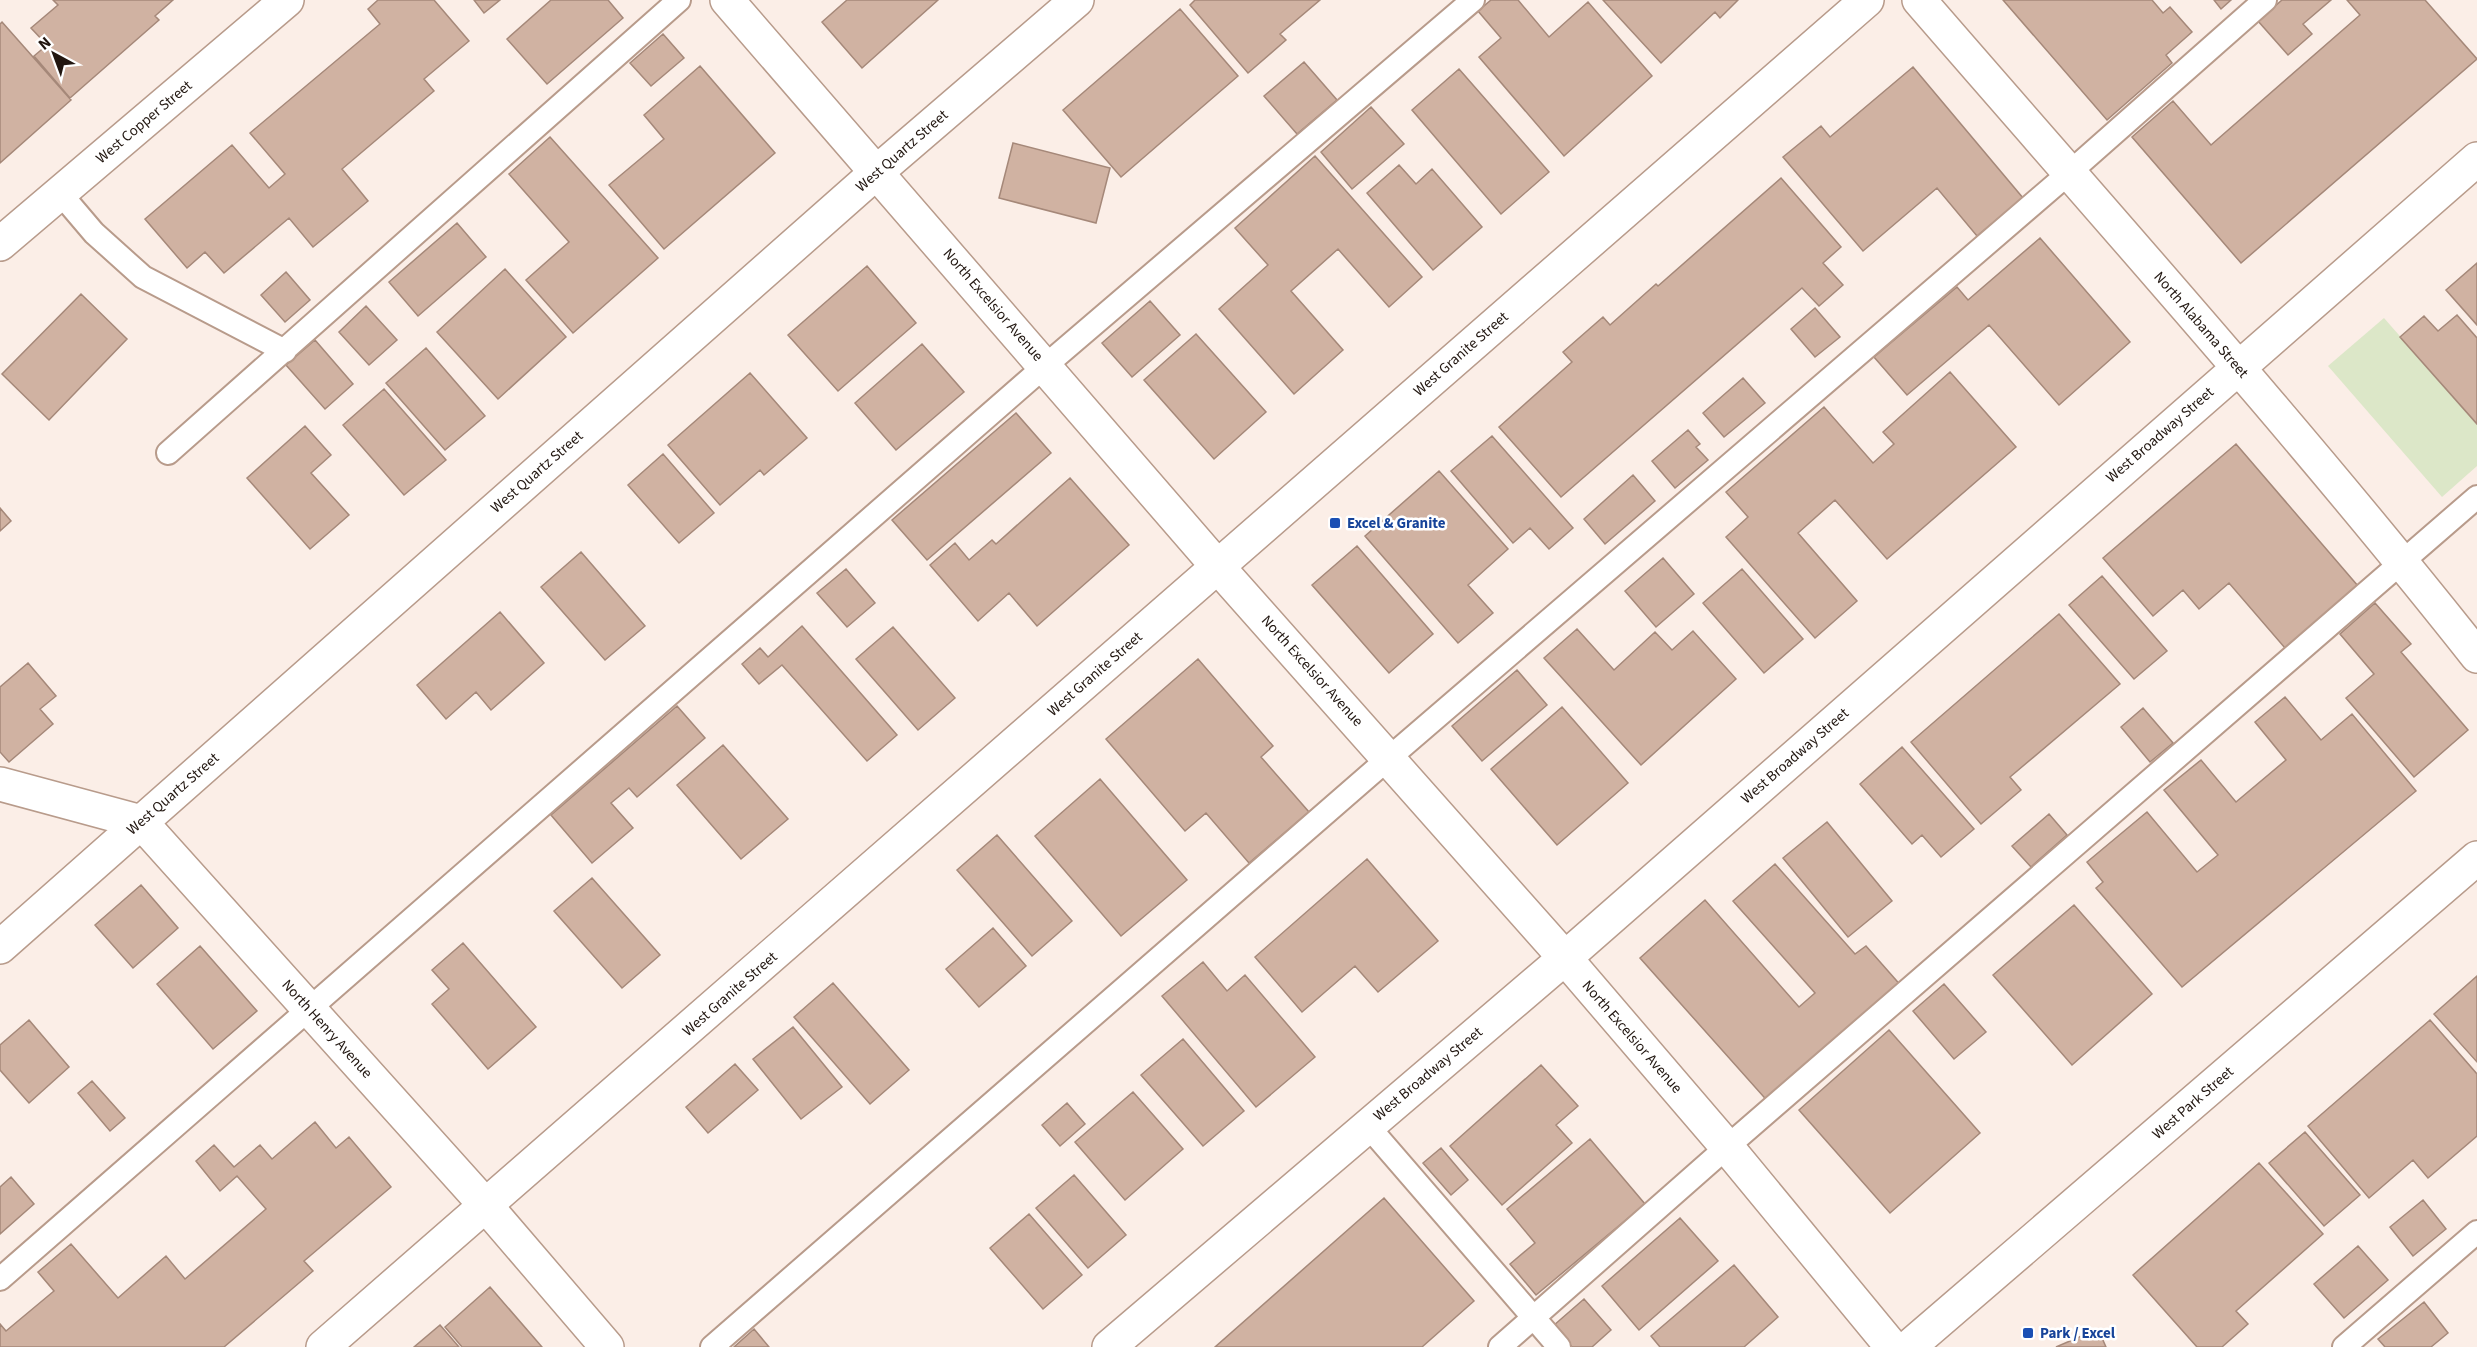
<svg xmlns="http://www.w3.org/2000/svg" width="2477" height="1347" viewBox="0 0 2477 1347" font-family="'Source Sans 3',sans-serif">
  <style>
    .green { fill: #dce7c8 }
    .building { fill: #d0b2a2; stroke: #a58879; stroke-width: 1.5 }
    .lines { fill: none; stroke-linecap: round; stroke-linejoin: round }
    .service-casing { stroke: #b89b8b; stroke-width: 26 }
    .minor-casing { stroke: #b89b8b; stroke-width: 36 }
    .tertiary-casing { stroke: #b89b8b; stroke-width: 36 }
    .service { stroke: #fff; stroke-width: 22 }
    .minor { stroke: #fff; stroke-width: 33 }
    .tertiary { stroke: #fff; stroke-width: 33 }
    .transit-dot { fill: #1a4fb4; stroke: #fff; stroke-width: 2 }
    .labels { text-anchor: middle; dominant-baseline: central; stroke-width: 5; stroke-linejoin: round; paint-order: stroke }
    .street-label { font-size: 15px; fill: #211610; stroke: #fff }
    .transit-label { font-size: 15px; font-weight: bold; fill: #164399; stroke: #fff; text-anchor: start }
  </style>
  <rect width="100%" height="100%" fill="#fbeee7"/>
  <path class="green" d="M2384 318 2477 424V466L2442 497 2328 366Z"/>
  <path class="building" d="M53 0H173L155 16 159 20 70 98 34 56 47 45 31 28 58 5Z
    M378 0H434L469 41 424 79 434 91 342 169 368 201 313 247 289 218 224 273 205 252 187 268 145 219 232 145 269 188 285 174 250 133 380 24 368 9Z
    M474 0H500L484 13Z
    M551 0H608L623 18 547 84 507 39Z
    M847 0H938L862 68 822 22Z
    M1195 0H1320L1280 34 1286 40 1248 73 1190 5Z
    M1491 0H1518L1549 37 1588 2 1652 76 1564 156 1479 57 1501 38 1478 11Z
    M1603 0H1738L1720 18 1715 12 1661 63Z
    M2003 0H2152L2163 13 2170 7 2192 32 2166 55 2172 63 2107 120Z
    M2214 0H2231L2221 9Z
    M2282 0H2331L2303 24 2312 34 2288 55 2258 21Z
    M2347 0H2425L2477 59 2241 263 2132 137 2173 101 2211 145 2360 15Z
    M1180 9 1238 76 1121 177 1063 110Z
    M2 22 71 100 0 163V24Z
    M663 34 684 58 651 86 630 63Z
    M1304 62 1337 100 1297 134 1264 96Z
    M700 66 775 153 664 249 609 185 664 139 644 115Z
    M1913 67 2023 198 1977 236 1937 188 1863 251 1783 157 1821 126 1830 137Z
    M1459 69 1549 172 1501 214 1412 110Z
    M1371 107 1404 144 1352 189 1321 152Z
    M550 137 658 258 573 333 526 280 569 242 509 174Z
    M1013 143 1110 168 1096 223 999 198Z
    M1315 156 1422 277 1389 307 1338 249 1291 291 1343 350 1294 394 1219 309 1268 265 1235 228Z
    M1399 165 1416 184 1432 169 1482 227 1433 270 1367 193Z
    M1781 178 1841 247 1823 263 1843 285 1819 306 1802 288 1561 497 1499 427 1572 362 1563 352 1603 317 1610 325 1656 284 1658 286Z
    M457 223 486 257 418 316 389 282Z
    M2040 238 2130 342 2059 405 1989 325 1907 395 1874 357 1957 287 1968 300Z
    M2477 263V325L2446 290Z
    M867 266 916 323 838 391 788 335Z
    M505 269 566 337 498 399 437 332Z
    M286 272 310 300 285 322 261 295Z
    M81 294 127 339 49 420 2 374Z
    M1150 301 1180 335 1132 377 1102 343Z
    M366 306 397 340 369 365 339 332Z
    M1815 308 1840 337 1815 357 1791 329Z
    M2457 315 2477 338V424L2400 337 2424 316 2438 331Z
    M1196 334 1266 412 1214 459 1144 380Z
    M315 340 353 384 325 409 286 365Z
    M922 344 964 392 896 450 855 403Z
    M426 348 485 416 445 450 386 383Z
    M1950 372 2016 447 1887 559 1835 500 1798 533 1857 601 1815 638 1726 537 1748 517 1726 492 1824 407 1873 463 1894 444 1883 432Z
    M750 373 807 438 764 475 760 470 720 505 668 445Z
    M1743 378 1765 403 1724 437 1703 413Z
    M384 389 446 460 404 495 343 425Z
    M1016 413 1051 453 927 560 892 520Z
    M305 426 331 455 311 473 349 515 310 549 247 478Z
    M1688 430 1700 444 1696 447 1708 460 1675 488 1652 461Z
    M1492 436 1573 528 1549 549 1530 528 1513 543 1451 471Z
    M2236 444 2358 586 2285 648 2229 583 2199 609 2183 590 2153 616 2103 558Z
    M663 454 714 513 679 543 628 485Z
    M1439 471 1508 549 1468 585 1493 613 1458 643 1365 536Z
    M1633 475 1655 501 1605 544 1584 519Z
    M1070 478 1129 545 1037 626 1009 593 978 621 930 565 955 543 969 560 992 540 996 544Z
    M0 508 11 521 0 531Z
    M1357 546 1433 634 1389 673 1312 585Z
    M581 552 645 626 605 660 541 587Z
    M1663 558 1694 594 1656 627 1625 591Z
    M846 569 875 603 847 627 817 593Z
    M1742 569 1803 639 1764 673 1703 603Z
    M2102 576 2167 651 2134 679 2069 605Z
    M2375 603 2411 644 2401 652 2468 730 2414 777 2346 698 2374 674 2340 634Z
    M500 612 544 663 491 710 476 692 446 719 417 685Z
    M2059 614 2120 684 2010 777 2021 790 1981 824 1911 742Z
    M802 626 897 735 867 761 782 665 759 684 742 664 760 648 768 657Z
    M893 627 955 698 918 730 856 659Z
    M1577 629 1614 670 1655 632 1672 650 1693 631 1736 679 1641 765 1544 658Z
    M1198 659 1273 746 1261 757 1309 812 1249 863 1206 813 1185 831 1106 739Z
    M28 663 56 696 40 709 53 724 9 762 0 752V687Z
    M1517 670 1547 705 1482 761 1452 726Z
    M2285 697 2321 740 2352 714 2416 791 2182 987 2096 888 2103 882 2087 862 2147 812 2197 872 2218 855 2164 790 2201 760 2236 802 2286 760 2255 722Z
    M677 706 705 738 637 797 629 788 611 803 633 828 592 863 551 815Z
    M1562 707 1628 783 1557 845 1491 769Z
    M2143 708 2173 743 2150 762 2121 727Z
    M723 745 788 819 741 859 677 785Z
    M1902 747 1974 829 1941 857 1922 835 1912 844 1860 784Z
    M1100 779 1187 880 1121 936 1035 836Z
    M2049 814 2067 835 2031 867 2012 846Z
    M1827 822 1892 901 1848 937 1783 858Z
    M997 835 1072 921 1032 956 957 870Z
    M1367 859 1438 941 1378 992 1355 966 1302 1012 1255 957Z
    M1775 864 1855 954 1866 946 1903 988 1771 1105 1640 958 1705 900 1799 1007 1815 993 1733 901Z
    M592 878 660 955 622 988 554 911Z
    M141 885 178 928 133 968 95 925Z
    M2074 905 2152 994 2072 1065 1993 975Z
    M993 928 1026 966 979 1007 946 969Z
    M463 943 536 1027 488 1069 432 1004 449 989 432 970Z
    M200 946 257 1011 213 1049 157 984Z
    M1203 962 1227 991 1245 975 1315 1057 1256 1107 1162 996Z
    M2477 976V1062L2434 1014Z
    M833 983 909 1070 870 1104 794 1017Z
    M1944 984 1986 1032 1954 1059 1913 1011Z
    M29 1020 69 1067 29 1103 0 1070V1045Z
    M2430 1020 2477 1074V1136L2428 1178 2413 1160 2369 1198 2308 1126Z
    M793 1027 842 1087 801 1119 753 1059Z
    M1889 1030 1980 1133 1890 1213 1799 1110Z
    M1183 1039 1244 1111 1203 1146 1141 1075Z
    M735 1064 758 1090 708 1133 686 1107Z
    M1541 1065 1578 1106 1556 1125 1572 1143 1502 1205 1450 1146Z
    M92 1081 125 1118 110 1131 78 1093Z
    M1133 1092 1183 1149 1125 1200 1075 1142Z
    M1067 1103 1085 1124 1060 1146 1042 1125Z
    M315 1122 336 1148 349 1137 391 1187 304 1261 313 1271 224 1347H0V1324L6 1331 54 1291 38 1272 71 1244 118 1298 166 1256 185 1279 266 1209 237 1176 220 1191 196 1161 214 1145 234 1167 260 1145 272 1159Z
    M2305 1132 2360 1195 2324 1226 2269 1163Z
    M1590 1139 1645 1204 1536 1295 1510 1264 1535 1243 1507 1209Z
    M1441 1148 1468 1180 1451 1195 1423 1163Z
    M2259 1163 2323 1234 2236 1311 2248 1324 2222 1347H2197L2133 1275Z
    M1074 1175 1126 1235 1088 1268 1036 1208Z
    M11 1177 34 1204 0 1234V1187Z
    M1384 1198 1474 1301 1422 1347H1215Z
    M2423 1200 2446 1229 2413 1256 2390 1227Z
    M1029 1214 1082 1275 1043 1309 990 1248Z
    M1680 1218 1718 1261 1639 1330 1602 1286Z
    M2358 1246 2388 1280 2344 1318 2314 1284Z
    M1734 1265 1778 1317 1744 1347H1660L1651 1336Z
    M490 1287 542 1347H462L445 1327Z
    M1584 1299 1611 1330 1592 1347H1572L1553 1326Z
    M2424 1302 2448 1333 2431 1347H2385L2378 1339Z
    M440 1325 459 1347H414Z
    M754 1329 769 1347H734Z
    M2098 1329 2106 1347H2056Z"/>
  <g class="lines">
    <defs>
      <path id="service" d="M60 193 94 233 143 277 285 351
        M168 453 679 0
        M1367 1125 1559 1347
        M0 1279 1045 366 1473 0
        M712 1347 1389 758 2069 173 2265 0
        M1500 1347 1727 1147 2477 497
        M2344 1347 2477 1232"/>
      <path id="minor" d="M1919 0C2107 217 2299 431 2477 656
        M0 244 287 0
        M0 784 141 822 487 1207 607 1347
        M0 947 878 171 1077 0
        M1109 1347 1565 958 2477 159"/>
      <path id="tertiary" d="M727 0 1218 567 1565 958 1727 1147 1892 1347
        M323 1347 1867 0
        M1909 1347 2477 858"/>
    </defs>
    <use href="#service" class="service-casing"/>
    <use href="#minor" class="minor-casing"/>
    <use href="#tertiary" class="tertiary-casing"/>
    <use href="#service" class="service"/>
    <use href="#minor" class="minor"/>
    <use href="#tertiary" class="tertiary"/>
  </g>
  <g class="transit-dot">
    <rect x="1329" y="517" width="12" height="12" rx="3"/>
    <rect x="2022" y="1327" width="12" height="12" rx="3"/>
  </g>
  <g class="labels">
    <g class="street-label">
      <text transform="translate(144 122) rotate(-40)">West Copper Street</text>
      <text transform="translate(902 151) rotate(-41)">West Quartz Street</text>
      <text transform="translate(993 305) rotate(49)">North Excelsior Avenue</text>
      <text transform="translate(2201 325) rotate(49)">North Alabama Street</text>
      <text transform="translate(1461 354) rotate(-41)">West Granite Street</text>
      <text transform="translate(2160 435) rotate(-41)">West Broadway Street</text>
      <text transform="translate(537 472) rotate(-41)">West Quartz Street</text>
      <text transform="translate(1312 671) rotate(48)">North Excelsior Avenue</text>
      <text transform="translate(1095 674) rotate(-41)">West Granite Street</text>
      <text transform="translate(1795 756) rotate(-41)">West Broadway Street</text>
      <text transform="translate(173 794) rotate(-41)">West Quartz Street</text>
      <text transform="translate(730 994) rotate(-41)">West Granite Street</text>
      <text transform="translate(327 1029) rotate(48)">North Henry Avenue</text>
      <text transform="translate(1632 1037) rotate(49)">North Excelsior Avenue</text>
      <text transform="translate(1428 1074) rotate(-40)">West Broadway Street</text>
      <text transform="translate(2193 1103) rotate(-41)">West Park Street</text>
    </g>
    <g class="transit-label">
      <text x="1347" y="523">Excel &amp; Granite</text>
      <text x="2040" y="1333">Park / Excel</text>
    </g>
  </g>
  <g transform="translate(54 54) rotate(319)" stroke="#ffffff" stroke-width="4.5" paint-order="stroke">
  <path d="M0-4.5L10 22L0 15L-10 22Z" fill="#211610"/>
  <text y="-9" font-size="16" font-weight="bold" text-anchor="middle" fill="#211610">N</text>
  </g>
</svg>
